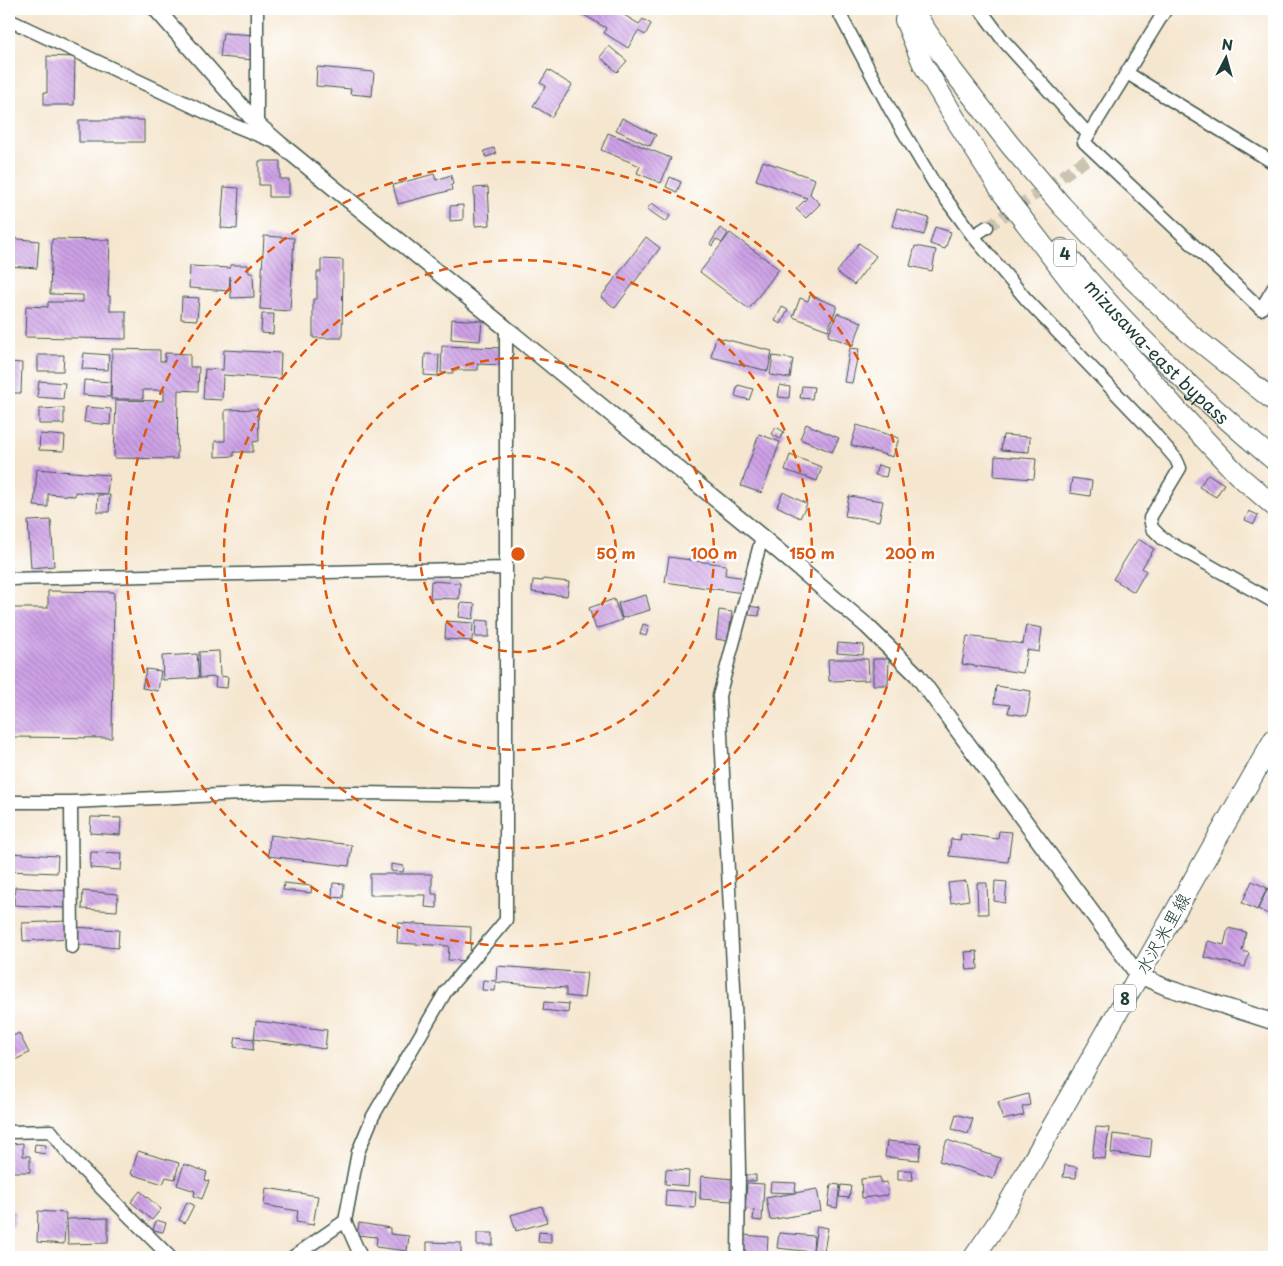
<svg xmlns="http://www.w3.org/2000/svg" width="1283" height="1266" viewBox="0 0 1283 1266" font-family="'Playpen Sans','Klee One',sans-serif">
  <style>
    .building { fill: url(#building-back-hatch) }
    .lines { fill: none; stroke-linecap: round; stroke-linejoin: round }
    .minor-tunnel { stroke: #cac4b0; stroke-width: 12; stroke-dasharray: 12 6; stroke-linecap: butt }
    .minor-casing { stroke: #3f564b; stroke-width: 15 }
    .tertiary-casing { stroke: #3f564b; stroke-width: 18 }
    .primary-casing { stroke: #3f564b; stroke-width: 22 }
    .trunk-casing { stroke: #3f564b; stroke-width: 22 }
    .minor { stroke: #fff; stroke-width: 12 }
    .tertiary { stroke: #fff; stroke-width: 15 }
    .primary { stroke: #fff; stroke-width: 20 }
    .trunk { stroke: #fff; stroke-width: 20 }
    .ring { fill: none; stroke: #de580e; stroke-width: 2.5; stroke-dasharray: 9 6 }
    .labels { text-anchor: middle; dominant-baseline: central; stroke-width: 5; stroke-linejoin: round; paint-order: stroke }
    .shield { fill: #fff; stroke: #627771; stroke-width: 1 }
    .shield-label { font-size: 16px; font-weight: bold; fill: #1f3d34 }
    .street-label { font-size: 18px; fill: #1f3d34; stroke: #fff }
    .centre { fill: #de580e; stroke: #fff; stroke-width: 2.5 }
    .ring-label { font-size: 15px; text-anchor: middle; font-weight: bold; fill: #de580e; stroke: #fff; stroke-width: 5; stroke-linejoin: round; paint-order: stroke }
  </style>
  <defs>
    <pattern id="building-back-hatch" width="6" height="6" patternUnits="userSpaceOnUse" patternTransform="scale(1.25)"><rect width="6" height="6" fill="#cea1e7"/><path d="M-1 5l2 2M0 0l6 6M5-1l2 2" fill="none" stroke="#a784bc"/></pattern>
  </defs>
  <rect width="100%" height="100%" fill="#fff"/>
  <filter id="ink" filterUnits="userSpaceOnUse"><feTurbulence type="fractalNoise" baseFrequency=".02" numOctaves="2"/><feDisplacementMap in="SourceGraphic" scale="10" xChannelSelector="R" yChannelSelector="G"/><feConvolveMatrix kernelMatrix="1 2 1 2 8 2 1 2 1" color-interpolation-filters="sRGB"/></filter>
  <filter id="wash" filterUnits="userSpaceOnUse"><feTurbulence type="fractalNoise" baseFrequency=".0096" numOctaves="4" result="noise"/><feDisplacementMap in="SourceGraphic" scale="20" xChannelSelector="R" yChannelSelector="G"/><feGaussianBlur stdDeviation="1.12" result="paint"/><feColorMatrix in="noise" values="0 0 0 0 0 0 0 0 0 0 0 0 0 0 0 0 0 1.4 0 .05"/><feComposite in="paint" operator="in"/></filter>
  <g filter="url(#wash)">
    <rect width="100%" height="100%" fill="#f5e6cf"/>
    <g id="blocks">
      <path class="building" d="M574 9H614L639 24 643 19 651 24 645 35 638 31 628 48 604 33 606 28Z
        M223 33 256 35 254 60 220 57Z
        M609 46 627 61 617 72 600 57Z
        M47 56 75 57 74 105H44V92L47 93Z
        M317 67 374 72 372 96 350 94 351 89 316 86Z
        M548 70 572 85 552 117 533 106 546 86 540 83Z
        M622 118 656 135 650 146 616 130Z
        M79 120H144V142H79Z
        M608 133 671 158 661 183 637 173 640 166 601 150Z
        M494 148 496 154 486 157 484 151Z
        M259 161H280V179H289V197H269V185H259Z
        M763 161 815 179 810 194 820 204 806 218 796 209 807 198 756 180Z
        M434 174 436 180 451 175 453 184 451 185 452 190 398 204 393 185Z
        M670 177 681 182 677 192 666 187Z
        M224 187 239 188 237 229 221 228Z
        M488 187 490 225 475 226 474 188Z
        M652 203 670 216 666 222 647 209Z
        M463 205V220L450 221V206Z
        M897 209 929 218 924 235 892 226Z
        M935 227 951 232 945 249 930 244Z
        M720 228 728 233 722 243 716 239 712 246 710 244Z
        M730 233 779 269 749 309 700 272Z
        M264 236 294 238 290 311 260 309Z
        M646 237 660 248 615 308 601 297Z
        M9 238 39 241 37 268 9 266Z
        M52 239 110 240 108 296H110V311H126V339L25 337 26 306 48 307V302H83V295L50 294Z
        M859 243 876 256 854 285 837 272Z
        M915 246 936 250 932 271 910 266Z
        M321 259 343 260 342 338H313V299H317V272H321Z
        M230 265H248L249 273H253L254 297 231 298 230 276 229 291 189 288 190 266 230 268Z
        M810 295 837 306 828 330 793 317 800 298 808 301Z
        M182 297 199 298 197 320 181 319Z
        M782 307 788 310 781 324 775 321Z
        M837 313 862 322 853 345 828 336Z
        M262 314H274L273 334 261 333Z
        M452 319 482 321 480 341 451 339Z
        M716 337 772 351 768 371 711 357Z
        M442 346 504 348V365L477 364 478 365V370H453V373H441Z
        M850 348 859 349 852 383 844 382Z
        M112 349 160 350V361H165V353L190 354V367H199L198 391 178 390 177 459 114 458 116 400 164 401V390H143V399H111Z
        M224 350 281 353 280 379 223 375 222 400 203 399 205 369 223 370Z
        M84 353 109 355 108 370 82 369Z
        M425 354 439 355 438 376 424 375Z
        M38 355H64L63 371H38Z
        M773 356 793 359 790 378 770 375Z
        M9 362 22 363 21 393H9Z
        M84 380 111 382 110 397 83 395Z
        M39 381 65 383 63 399 37 397Z
        M738 385 753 389 749 400 735 396Z
        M780 385 790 387 789 398 778 397Z
        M802 386 814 387 812 399 800 398Z
        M86 407 111 409 110 425 84 422Z
        M64 408V424H39V409Z
        M258 409 259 441 253 442V452H234V456L215 457V441H225V410Z
        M806 424 839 438 832 452 800 439Z
        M857 425 899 438 893 457 851 445Z
        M776 427 784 432 780 439 772 434Z
        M40 434 65 436 64 451 39 450Z
        M759 434 780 442 762 493 741 486Z
        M1003 435 1030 437 1029 452 1001 450Z
        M790 455 822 467 817 481 785 470Z
        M995 456 1036 459 1034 479 994 476Z
        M878 465 888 468 886 477 875 475Z
        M37 469 109 475 107 494 75 492V496L48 494V507L34 506Z
        M1208 474 1224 484 1216 497 1199 487Z
        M1072 478 1092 481 1090 496 1070 493Z
        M783 492 807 504 800 518 777 506Z
        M98 495H110L109 512H97Z
        M849 496 883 501 879 521 845 516Z
        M1249 511 1258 515 1254 524 1245 520Z
        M51 520 54 566 31 568 28 521Z
        M1138 539 1154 549 1142 568 1146 571 1134 592 1113 579Z
        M669 557 726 565 725 575 746 578 743 593 665 582Z
        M543 579 569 582 567 596 532 592 533 580 543 581Z
        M431 581 460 583 459 599 430 598Z
        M48 591 114 592 112 738 9 737V608H48Z
        M646 595 650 610 622 618 618 603Z
        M614 599 622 620 596 629 589 608Z
        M461 603 475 604 473 619 459 617Z
        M750 606 760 608 759 616 749 615Z
        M719 610 732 612 728 641 716 639Z
        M476 620 489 621V637H475Z
        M446 621 473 623 472 641 445 639Z
        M643 624 649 626 646 636 640 634Z
        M1026 625 1042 628 1039 652 1027 650 1023 673 962 664 967 636 1023 644Z
        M838 643 864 645 863 655 837 653Z
        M219 651 220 676 228 677 227 688 215 687 216 677 200 678 199 652Z
        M197 654 199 678 163 680 162 656Z
        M828 659H868L869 680 829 681Z
        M873 659H889L888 685H873Z
        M146 669 161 671 158 691 142 688Z
        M996 686 1031 691 1027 716 1008 713 1010 705 994 703Z
        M91 817 121 818 120 835 90 833Z
        M999 831 1012 832 1008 862 949 856 951 839 960 840 961 834 998 839Z
        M270 835 352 845 349 866 268 856Z
        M91 852 122 853 121 870 90 868Z
        M9 853 58 856 57 873 9 871Z
        M391 864 404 866 403 872 391 871Z
        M370 874H432V894H437V908L425 907 426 895H370Z
        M966 881 969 900 951 903 948 883Z
        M995 881 1007 882 1005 903 994 901Z
        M1252 881 1267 888 1257 910 1242 903Z
        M284 883 312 886 311 893 283 890Z
        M333 883 344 884 343 898 332 897Z
        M977 883H987L988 914H978Z
        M15 887 68 891 67 908 14 905Z
        M1268 888 1274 891V917L1258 909Z
        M83 891 118 894 117 911 82 909Z
        M68 921 69 938 23 941 22 923Z
        M398 923 471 927 470 961 448 960 449 946 397 943Z
        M74 927 119 930 118 948 73 944Z
        M1228 928 1246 932 1242 951 1249 953 1245 967 1204 957 1208 941 1224 945Z
        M977 951 978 969 967 970 965 952Z
        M497 966 587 973 584 998 566 996V988L496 982 495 991 482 990 483 980 496 981Z
        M544 1002 569 1004 568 1013 543 1010Z
        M256 1021 327 1030 325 1049 254 1039Z
        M19 1033 29 1053 15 1060 9 1048V1038Z
        M236 1037 254 1039 253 1050 234 1047Z
        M1028 1094 1030 1105 1022 1107 1024 1115 1003 1120 998 1102Z
        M956 1114 973 1119 968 1134 952 1129Z
        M1096 1127 1109 1128 1105 1159 1092 1157Z
        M1113 1134 1152 1139 1150 1158 1111 1153Z
        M947 1140 1000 1158 993 1179 939 1161Z
        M887 1141 921 1144 919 1160 885 1157Z
        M23 1143V1156H30V1172H9V1144Z
        M35 1144 46 1145 45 1154 34 1152Z
        M138 1151 179 1163 175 1179 166 1177 163 1184 131 1174Z
        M184 1164 207 1172 205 1180 209 1181 202 1199 194 1196 195 1191 177 1185Z
        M1065 1165 1077 1167 1076 1178 1063 1177Z
        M666 1169 689 1171 688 1186 665 1184Z
        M898 1170H912L913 1180H898Z
        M745 1175H756V1181H745Z
        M701 1176 734 1179 732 1201 700 1199Z
        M880 1177 881 1183 887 1182 888 1195 862 1198 861 1179Z
        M771 1182 796 1183 795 1193 817 1189 821 1211 770 1220 766 1198 794 1193 770 1192Z
        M747 1183 764 1184 762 1221 753 1220 754 1210 745 1209Z
        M831 1184 840 1185 837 1208 828 1206Z
        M841 1185 851 1186 849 1198 839 1197Z
        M266 1188 318 1196 313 1225 296 1222 298 1211 264 1205Z
        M666 1190 696 1192 695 1208 665 1206Z
        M140 1191 161 1209 152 1220 131 1202Z
        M187 1202 194 1205 185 1223 179 1220Z
        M542 1206 547 1222 516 1231 511 1215Z
        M9 1210 15 1211 14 1226H9Z
        M38 1211 66 1213 64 1244 37 1242Z
        M108 1218V1243L68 1244 67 1219Z
        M156 1220 166 1223 163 1232 153 1230Z
        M359 1223 390 1228V1234L409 1236 407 1251 376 1247 377 1237 357 1235Z
        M817 1226 828 1228 823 1257H812Z
        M539 1232 551 1233V1243L538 1242Z
        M477 1233H493V1245H477Z
        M779 1233 814 1236 813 1252 777 1248Z
        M744 1235 768 1237 767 1253 743 1252Z
        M427 1242 461 1243V1257H427Z"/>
    </g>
  </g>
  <g filter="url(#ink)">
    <use href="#blocks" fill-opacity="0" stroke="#3f564b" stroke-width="1"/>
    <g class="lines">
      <path class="minor-tunnel" d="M987 227 1095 154"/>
      <defs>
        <path id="minor" d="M837 9 891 111 934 183 973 236 1026 299 1153 432 1176 459 1180 468 1150 518 1152 528 1163 539 1274 602
          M980 9 1003 40 1088 134
          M1166 9 1084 142 1261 309 1274 287
          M9 20 226 122 275 142
          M1127 73 1274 163
          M257 124V9
          M973 236 987 227
          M9 579 506 568
          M9 802H71L284 792 507 795
          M71 802 72 947
          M9 1132 51 1131 75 1162 170 1257
          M293 1257 345 1221
          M361 1257 345 1221 358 1152 373 1116 446 991 506 920V330
          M738 1257 739 1171 736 1025 719 696 762 537"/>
        <path id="tertiary" d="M156 9 257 124 280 144 762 537 867 626 917 675 1138 975 1168 988 1274 1022"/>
        <path id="primary" d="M974 1257 996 1225 1274 739"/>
        <g id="trunk">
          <path d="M912 9 952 70 1010 145 1062 206 1120 267 1189 333 1274 401"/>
          <path d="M905 20 923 64 956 120 1004 195 1112 335 1179 412 1238 475 1274 506"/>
          <path id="s1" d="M1062 249C1125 326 1197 396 1274 460"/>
        </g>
      </defs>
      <use href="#minor" class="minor-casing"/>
      <use href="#tertiary" class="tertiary-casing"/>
      <use href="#primary" class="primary-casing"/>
      <use href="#trunk" class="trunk-casing"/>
      <use href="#minor" class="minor"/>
      <use href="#tertiary" class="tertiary"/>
      <use href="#primary" class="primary"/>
      <use href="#trunk" class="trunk"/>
    </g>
  </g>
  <g class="ring">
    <circle cx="518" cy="554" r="98"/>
    <circle cx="518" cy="554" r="196"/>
    <circle cx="518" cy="554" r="294"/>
    <circle cx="518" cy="554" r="392"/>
  </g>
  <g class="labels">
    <g class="shield">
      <rect x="1054" y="239.5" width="22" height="27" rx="4"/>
      <rect x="1114" y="984.5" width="22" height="27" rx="4"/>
    </g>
    <g class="shield-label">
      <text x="1065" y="253">4</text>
      <text x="1125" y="998">8</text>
    </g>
    <g class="street-label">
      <text stroke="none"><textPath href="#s1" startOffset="140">mizusawa-east bypass</textPath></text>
      <text transform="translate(1162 933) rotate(-60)">水沢米里線</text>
    </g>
  </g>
  <circle cx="518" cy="554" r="8" class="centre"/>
  <g class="ring-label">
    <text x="616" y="559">50 m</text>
    <text x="714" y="559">100 m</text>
    <text x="812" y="559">150 m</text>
    <text x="910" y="559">200 m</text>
  </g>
  <rect width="1283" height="1266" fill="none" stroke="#fff" stroke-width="30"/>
  <g transform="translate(1226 58) rotate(6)" stroke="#ffffff" stroke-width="4" paint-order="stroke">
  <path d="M0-4L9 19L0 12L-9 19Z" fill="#1f3d34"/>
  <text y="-8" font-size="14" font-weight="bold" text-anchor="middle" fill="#1f3d34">N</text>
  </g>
</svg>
